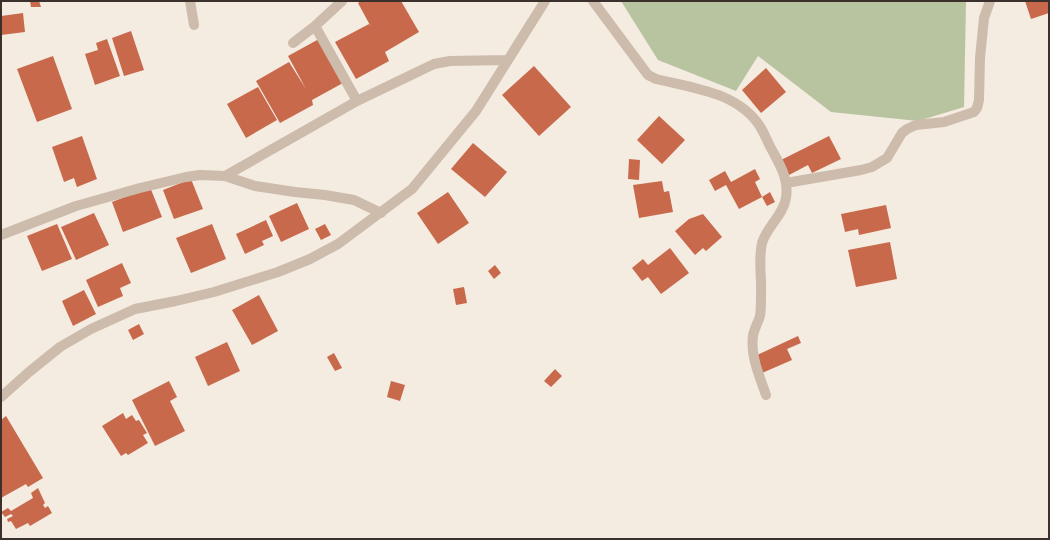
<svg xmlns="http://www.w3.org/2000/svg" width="1050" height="540" viewBox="0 0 1050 540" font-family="Rubik,sans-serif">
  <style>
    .green { fill: #b8c4a0 }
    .building { fill: #c8694b }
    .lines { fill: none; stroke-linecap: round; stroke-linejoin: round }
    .minor { stroke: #cdbbac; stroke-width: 10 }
  </style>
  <rect width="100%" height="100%" fill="#f4ebe1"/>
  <path class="green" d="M621 1H966L964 107 918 121 831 112 758 56 736 91 658 60Z"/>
  <path class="building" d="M30 1H39L41 7H31Z
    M361 1H401L419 32 385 52 389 61 356 79 335 42 369 24 371 27 358 3Z
    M1025 1H1049V13L1031 19Z
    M23 13 25 32 1 35V16Z
    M131 31 144 70 124 76 112 38Z
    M107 39 120 76 95 85 85 54 98 50 96 43Z
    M319 39 343 83 312 100 313 105 280 123 256 81 289 62 306 89 288 56Z
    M53 56 72 109 37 122 17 69Z
    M534 66 571 107 539 136 502 95Z
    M766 68 786 92 761 113 742 90Z
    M258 87 277 120 246 138 227 104Z
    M659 116 685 140 662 164 637 140Z
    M82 136 97 179 77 187 74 178 64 182 52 147Z
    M829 136 841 159 812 173 808 165 789 175 781 160Z
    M473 143 507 172 485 197 451 169Z
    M629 159 640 160 639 180 628 179Z
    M755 169 760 179 755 182 762 197 770 192 775 202 767 206 762 197 739 209 726 185 715 191 709 180 725 171 731 182Z
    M191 179 203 209 174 219 163 190Z
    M662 181 664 192 669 191 673 212 639 218 633 185Z
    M150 187 162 217 123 232 112 202Z
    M448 192 469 223 438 244 417 213Z
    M297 203 309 229 281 242 269 216Z
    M886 205 891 228 859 235 858 229 845 232 841 214Z
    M94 213 109 245 76 260 61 227Z
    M703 214 722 237 706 251 703 248 695 255 675 231 689 219Z
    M266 220 273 236 262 241 264 245 245 254 236 234Z
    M57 224 72 259 42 271 27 236Z
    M212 224 226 259 191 273 176 238Z
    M325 224 331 235 321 240 315 229Z
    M890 242 897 279 856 287 848 250Z
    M670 248 689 273 661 294 648 277 642 281 632 268 643 259 648 265Z
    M122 263 131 283 120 288 123 296 98 307 86 280Z
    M495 265 501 273 494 279 488 271Z
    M464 287 467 303 456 305 453 289Z
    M84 290 96 314 73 326 62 301Z
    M259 295 278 331 252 345 232 310Z
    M139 324 144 334 133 340 128 330Z
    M798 336 801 343 787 349 792 360 762 373 755 356Z
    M227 342 240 371 208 386 195 357Z
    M334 353 342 368 335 371 327 357Z
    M555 369 562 376 551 387 544 381Z
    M169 381 177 397 170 401 185 431 155 446 132 400Z
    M391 381 405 385 400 401 387 397Z
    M123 413 126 419 132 415 136 421 139 420 147 433 143 435 148 443 128 455 126 453 121 456 102 426Z
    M6 416 43 478 28 487 26 484 1 498V420Z
    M38 488 45 503 43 505 45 508 48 506 52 513 30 526 28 523 16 529 11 521 8 522 7 519 13 516 11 514 5 517 1 512 8 508 11 511 33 498 31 493Z"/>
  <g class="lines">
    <path class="minor" d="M190 1 194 25
      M593 1 648 75 656 79C693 88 739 92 761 128 765 135 768 143 772 150 780 165 789 179 786 198 783 216 767 226 762 243 758 261 762 278 761 295 761 302 761 309 760 316 758 323 754 329 753 336 750 356 760 377 766 395
      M315 26 357 101
      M293 43 315 26 342 1
      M225 176 357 101 434 64 450 61 507 60
      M786 183 861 170 872 167 887 158 902 133 907 129 916 125 944 122 974 112 977 108 979 100 980 58 984 18 990 1
      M1 235 76 206 140 188 186 177 200 175 225 176 255 186 295 192 325 195 354 200 381 213
      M1 397 29 372 60 347 91 329 135 309 176 301 214 292 278 272 310 259 338 244 412 189 476 111 545 1"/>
  </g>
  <rect width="1050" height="540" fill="none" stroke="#3b302b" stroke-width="4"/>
</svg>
